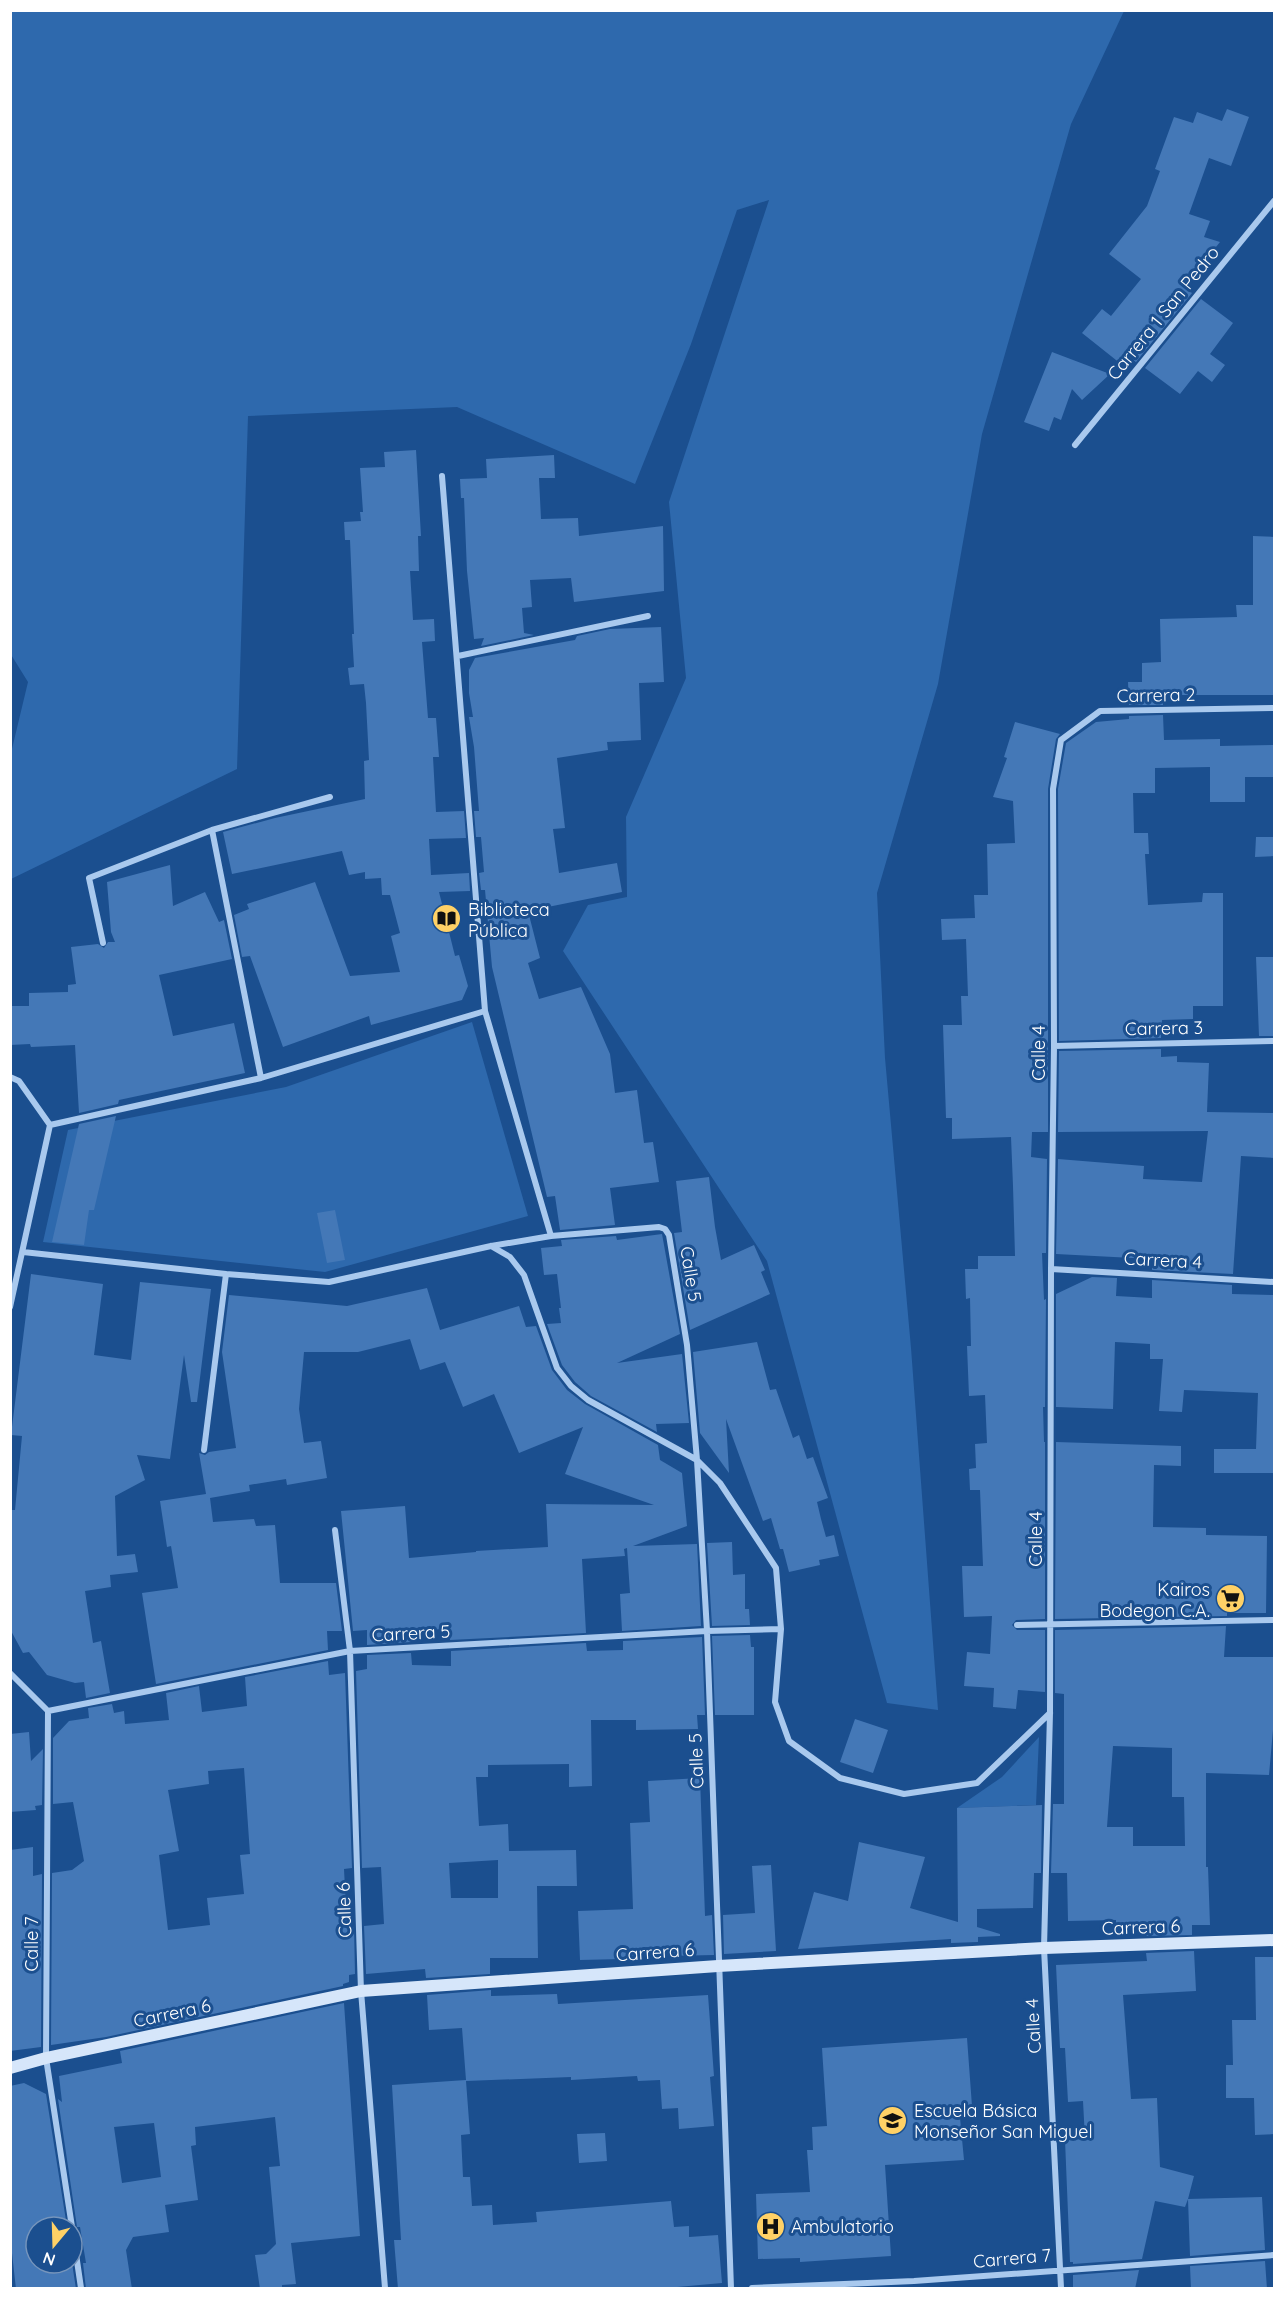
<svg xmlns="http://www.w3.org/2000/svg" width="1285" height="2299" viewBox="0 0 1285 2299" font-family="Quicksand,sans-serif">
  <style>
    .green { fill: #2e69ad }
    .building { fill: #4478b7; fill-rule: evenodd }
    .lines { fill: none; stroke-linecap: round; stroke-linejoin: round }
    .street { stroke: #a9c9ee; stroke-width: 6 }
    .secondary { stroke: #d6e6fa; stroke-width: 12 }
    .labels { text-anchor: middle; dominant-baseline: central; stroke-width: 6; stroke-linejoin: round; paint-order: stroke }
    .street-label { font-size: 18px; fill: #fff; stroke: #1b4f8f }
    .poi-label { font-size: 18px; fill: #fff; stroke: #1b4f8f; text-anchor: start }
  </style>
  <rect width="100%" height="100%" fill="#1b4f8f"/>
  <path class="green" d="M11 10 1124 11 1071 124 982 434 938 684 877 893 885 1058 911 1348 938 1710 887 1703 767 1261 563 951 588 905 627 897 626 817 686 678 669 502 769 200 737 210 691 344 635 484 457 407 248 416 237 769 11 879V753L28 682 10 653Z
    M472 1022 528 1216 325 1272 43 1242 68 1130 286 1087Z
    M1039 1737 1036 1805 957 1808 1002 1777Z"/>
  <path class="building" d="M1227 109 1249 117 1231 166 1209 158 1189 214 1210 221 1204 237 1220 242 1184 287 1192 293 1136 362 1129 357 1121 364 1082 333 1102 309 1111 316 1141 279 1109 254 1147 206 1160 171 1155 169 1174 117 1193 123 1197 112 1222 121Z
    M1201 299 1233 323 1210 354 1225 365 1212 382 1198 371 1180 394 1145 368Z
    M1052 352 1110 374 1082 400 1072 389 1061 420 1054 417 1049 431 1024 422Z
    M416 450 421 536H418L419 571H410L413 620 434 619 435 641 422 642 428 718H436L439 757H433L436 812 464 811 466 838 429 839 431 875 469 873 470 891 439 892 455 956 459 955 468 986 462 1000 371 1025 369 1016 283 1047 250 956 242 957 234 915 249 909 247 904 315 882 350 976 400 972 391 936 400 933 390 895H382L381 878 365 879V872L349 875 342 851 232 874 223 832 275 818 365 799 364 761 369 760 366 703 364 684 350 685 348 668 354 667 352 634H354L350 540H345L344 522 361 521 360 512H363L360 468 385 467 384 452Z
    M554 455 555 478H539L541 519 578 518 579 536 663 526 664 591 574 602 571 578 530 580 532 607 522 608 524 633 534 635 481 646 484 638 474 639 467 571 464 498H461L460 479 487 478 486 459Z
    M1253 536 1275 537V695H1163V705H1129L1128 682H1142V663L1161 662 1160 619 1237 617 1236 605H1253Z
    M661 627 664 682 639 683 641 740 607 742 608 750 557 758 565 828 553 829 559 873 617 863 622 892 528 911 540 958 528 963 539 999 581 987 610 1054 615 1093 637 1090 644 1143 653 1142 659 1182 610 1188 615 1225 560 1230 555 1196 547 1197 492 967 485 890H481L479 873 484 872 481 837H476L474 811H479L474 747 469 717H473L469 693V670L475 658 575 640 577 636 610 629Z
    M1163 715 1164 740 1220 739V746L1275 745V777H1245V802H1210V767L1155 768V793H1133L1134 833H1148L1149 854H1145L1148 905 1202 902 1203 893H1223V1006H1193V1019L1162 1020 1161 1038 1059 1041 1058 789 1066 743 1096 722 1129 719V716Z
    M1015 722 1060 734 1056 739 1048 789V1132H1032L1031 1157 1047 1159 1046 1253H1042L1044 1300 1046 1299 1045 1407H1043L1044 1442H1045V1619L1016 1620 1012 1625 1017 1630H1045V1692L1018 1690 1016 1709 993 1707 994 1688 964 1686 967 1652 990 1654 992 1616 964 1617 962 1566H983L980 1490H970L969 1469 976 1468 975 1444 987 1443 985 1395 969 1396 967 1346H971L970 1298 966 1299 965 1269H978V1256H1015L1013 1186 1011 1137 952 1139V1118H946L943 1025H962L961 996H968L966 939 942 940 941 919 975 918 974 895H988L987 844 1015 843 1013 801 993 797 1007 758 1004 757Z
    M1256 837H1275V856L1255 857Z
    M170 865 173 906 205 892 219 922 224 920 232 959 159 975 173 1036 234 1023 245 1073 119 1100 118 1104 79 1113 75 1045 31 1047 30 1044 10 1045V1006H29V993L68 992V985L76 984 71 947 98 944 104 948 108 942H115L111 932 107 882Z
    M1256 957H1275V1036H1259Z
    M1161 1049V1057L1177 1056V1062L1209 1063 1207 1112 1275 1113V1158L1241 1156 1233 1274 1152 1270V1259L1056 1254 1058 1159 1144 1166 1143 1179 1202 1182 1208 1131 1058 1132 1059 1051Z
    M116 1116 94 1210H89L84 1245 52 1242 79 1124Z
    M709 1177 715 1227 721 1260 754 1245 765 1270 761 1272 770 1294 690 1330 674 1233 682 1232 676 1181Z
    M335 1210 345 1260 327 1263 317 1213Z
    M662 1234 680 1334 617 1363 682 1354 689 1423 656 1424 657 1432 591 1396 575 1382 562 1365 547 1324 561 1323 559 1308H561L557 1274 544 1275 541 1248 562 1246 561 1240 616 1236 617 1240Z
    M31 1274 103 1284 94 1355 131 1360 140 1282 211 1289 197 1402H191L184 1355 170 1459 137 1455 145 1480 115 1496 117 1556 135 1554 138 1572 110 1575 111 1587 85 1591 93 1643 101 1641 110 1693 86 1698 84 1682 75 1683 47 1675 29 1652 23 1653 10 1629V1510H15L22 1436 11 1435Z
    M1092 1277 1117 1278 1116 1296 1152 1298V1280L1232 1285V1294L1275 1295 1274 1473H1214V1449H1256L1258 1393 1184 1390 1182 1412 1159 1411 1163 1359H1150V1344L1115 1342 1113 1409 1056 1407V1294Z
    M427 1288 440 1330 519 1306 526 1327 536 1326 552 1370 567 1390 585 1404 658 1445 660 1460 682 1473 687 1526 633 1546 697 1544 701 1626 622 1631 620 1594 630 1593 627 1548 624 1549 625 1556 582 1559 586 1633 450 1640V1629L411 1630V1642L367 1645V1630L353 1631 341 1511 405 1506 409 1558 476 1552V1551L548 1547 546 1504 654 1505 565 1474 583 1427 519 1453 494 1394 463 1407 445 1362 420 1370 410 1339 358 1352H304L299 1409 304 1443 321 1441 327 1478 287 1485 286 1479 249 1485 250 1491 210 1498 213 1522 254 1519 256 1526 275 1525 280 1583H336L342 1631H327L328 1650 156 1684 142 1593 178 1588 171 1546 167 1547 160 1501 206 1494 199 1453 205 1455 209 1452 236 1448 222 1352 229 1295 347 1306Z
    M757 1342 770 1390 776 1389 793 1438 799 1435 807 1459 813 1457 828 1498 817 1502 821 1519 826 1537 834 1535 839 1556 819 1560 820 1565 789 1572 783 1549H780L771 1518 763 1521 726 1419 729 1473 700 1433 693 1352Z
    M1056 1442 1181 1446V1466L1154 1465 1153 1527 1206 1528V1535L1267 1536 1266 1613H1227V1616L1055 1619Z
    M732 1542 733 1575 745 1574V1609H749L750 1625 712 1626 707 1543Z
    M1226 1626 1224 1657H1275V1707L1269 1775 1206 1773V1867H1208L1210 1925H1192V1935L1146 1936V1927H1116V1920L1068 1921 1067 1873H1051L1053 1804H1064V1694L1055 1693V1630ZM1113 1746 1172 1748V1797H1184L1185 1846H1133V1827H1107Z
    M750 1635 751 1647H754V1715H715L712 1636Z
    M702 1637 705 1715H697L698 1729 636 1730V1720H591L592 1786 569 1787V1764L488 1765V1777H476L479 1826 508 1824 509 1851 576 1850 577 1886H537L538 1958H490V1974L426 1978 425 1969 366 1974 364 1926 384 1924 381 1867 362 1868 356 1671 367 1669V1655L411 1653 412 1665 451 1666V1651L586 1643 587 1651 623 1650V1641ZM498 1860V1898H451L449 1863Z
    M328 1661 329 1675 345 1673 352 1868 344 1869 347 1927H354L355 1974 349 1975V1982L343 1984V1986L106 2037 51 2045 52 1873 72 1870 84 1861 73 1802 53 1804V1738L69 1721 89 1718 88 1708 112 1704 114 1713 124 1711 125 1724 169 1720 166 1693 199 1686 202 1712 247 1706 245 1677ZM244 1768 250 1854 240 1855 244 1894 207 1898 210 1925 168 1930 159 1855 179 1851 168 1790 209 1784 208 1771Z
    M855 1719 888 1730 873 1773 840 1762Z
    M29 1732 31 1761 43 1749 42 1805 35 1806 36 1810 10 1812V1734Z
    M700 1778 705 1916 712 1915 714 1955 622 1957V1959L580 1960 578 1911 633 1909 630 1823 650 1822 648 1781Z
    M1042 1805 1041 1873H1034L1033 1908 977 1909V1927L1000 1934V1936L978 1937V1942L951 1943V1939L798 1949 814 1892 848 1901 859 1842 925 1857 910 1908 958 1922 957 1808Z
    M33 1847V1876L42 1874 41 2047 10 2051V1850Z
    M771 1865 776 1951 724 1954 723 1915 755 1913 752 1866Z
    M1194 1951 1196 1991 1123 1995 1131 2099 1157 2098 1160 2167 1194 2176 1188 2199 1262 2197 1265 2250 1190 2256 1188 2199 1185 2207 1155 2201 1142 2259 1073 2264V2262H1070L1065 2140 1085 2139 1083 2101 1068 2102 1065 2048H1060L1056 1965 1147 1961 1146 1953Z
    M1255 1957H1275V2134L1255 2135 1254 2098H1226V2065H1233L1232 2020H1256Z
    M491 1990V1996L557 1994 558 2004 708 1995 714 2076 710 2077 714 2126 679 2129 678 2108 662 2109 660 2080 638 2081 637 2076 571 2080V2077L466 2081 470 2134 461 2135 463 2177H470L472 2206 492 2205 493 2225 537 2222 536 2212 671 2201 674 2227 689 2226V2237L718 2235 722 2283 655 2289H398L394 2240H401L392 2085 466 2080 462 2028 429 2030 427 1995Z
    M344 2003 360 2236 291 2243 296 2284 282 2285V2289H260L255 2255 266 2254 276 2244 269 2167 280 2166 275 2117 195 2127 196 2145 191 2146 198 2200 165 2205 169 2232 133 2237 126 2250 132 2289H86L83 2263H86L80 2227H77L58 2099 62 2102 59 2076 122 2063 120 2051ZM154 2123 161 2177 122 2183 114 2127Z
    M967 2038 972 2106 959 2107 964 2160 885 2165 891 2256 800 2262V2258L758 2259 756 2194 810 2192 807 2150H813L812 2127 827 2126 822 2048Z
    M24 2083 46 2094 67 2227H36V2263H72L76 2289H16L10 2235V2086Z
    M605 2133 607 2161 579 2163 577 2134Z
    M1265 2261 1267 2289H1191L1190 2266Z
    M1139 2270 1135 2289H1073V2275Z"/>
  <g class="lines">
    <path class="street" d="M1075 445 1274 201
      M442 476 485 1011 551 1236
      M458 656 648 616
      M212 830 261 1078
      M103 943 89 878 212 830 330 797
      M1054 1046 1274 1041
      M10 1077 19 1081 50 1125
      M50 1125 261 1078 485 1011
      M491 1246 510 1257 524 1275 557 1368 571 1386 588 1400 697 1460 720 1483 776 1568 781 1629 775 1702 789 1741 840 1778 904 1794 977 1783 1050 1713
      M23 1252 226 1274 329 1282 491 1246 551 1236 659 1227 665 1229 669 1235 687 1345 697 1460 707 1631 731 2288
      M1051 1269 1274 1282
      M10 1307 50 1125
      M204 1450 226 1274
      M335 1530 350 1651 361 1991 385 2288
      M1017 1625 1274 1620
      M10 1673 48 1711 46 2058 72 2227
      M48 1711 350 1651 707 1631 781 1629
      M72 2227 81 2288
      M752 2288 914 2281 1274 2255
      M1061 2288 1044 1948 1050 1713 1051 1269 1054 1046 1053 789 1061 740 1100 711 1274 708"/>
    <path class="secondary" d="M10 2068 46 2058 361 1991 718 1966 1044 1948 1274 1940"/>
  </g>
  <defs>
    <symbol id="library-disc" viewBox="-11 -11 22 22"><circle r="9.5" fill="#ffd166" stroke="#1b4f8f"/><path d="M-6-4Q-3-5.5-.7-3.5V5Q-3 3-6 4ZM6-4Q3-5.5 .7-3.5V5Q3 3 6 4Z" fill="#111"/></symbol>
    <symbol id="supermarket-disc" viewBox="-11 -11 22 22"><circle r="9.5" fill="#ffd166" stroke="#1b4f8f"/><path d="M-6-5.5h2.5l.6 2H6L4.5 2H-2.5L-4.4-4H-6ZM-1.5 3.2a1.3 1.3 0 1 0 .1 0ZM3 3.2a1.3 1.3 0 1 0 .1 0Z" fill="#111"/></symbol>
    <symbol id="school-disc" viewBox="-11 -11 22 22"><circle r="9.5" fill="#ffd166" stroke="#1b4f8f"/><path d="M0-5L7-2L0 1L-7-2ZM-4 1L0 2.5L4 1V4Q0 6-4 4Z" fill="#111"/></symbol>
    <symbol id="hospital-disc" viewBox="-11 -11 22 22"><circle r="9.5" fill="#ffd166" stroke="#1b4f8f"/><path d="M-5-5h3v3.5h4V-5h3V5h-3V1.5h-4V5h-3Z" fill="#111"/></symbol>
  </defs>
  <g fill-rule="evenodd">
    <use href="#library-disc" x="430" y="902" width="33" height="33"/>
    <use href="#supermarket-disc" x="1214" y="1582" width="33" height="33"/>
    <use href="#school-disc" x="876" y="2104" width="33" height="33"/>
    <use href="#hospital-disc" x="754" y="2210" width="33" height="33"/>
  </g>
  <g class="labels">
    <g class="street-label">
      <text transform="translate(1163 313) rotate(-51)">Carrera 1 San Pedro</text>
      <text transform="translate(1156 695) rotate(-1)">Carrera 2</text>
      <text transform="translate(1164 1028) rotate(-1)">Carrera 3</text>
      <text transform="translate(1038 1053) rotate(-90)">Calle 4</text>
      <text transform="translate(1163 1260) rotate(3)">Carrera 4</text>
      <text transform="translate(691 1274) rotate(81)">Calle 5</text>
      <text transform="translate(1035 1539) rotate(-90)">Calle 4</text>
      <text transform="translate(411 1633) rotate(-3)">Carrera 5</text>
      <text transform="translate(696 1761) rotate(-92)">Calle 5</text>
      <text transform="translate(344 1910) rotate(-92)">Calle 6</text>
      <text transform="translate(1141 1927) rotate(-2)">Carrera 6</text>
      <text transform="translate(31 1944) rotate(-90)">Calle 7</text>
      <text transform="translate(655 1952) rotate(-4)">Carrera 6</text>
      <text transform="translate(172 2013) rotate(-12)">Carrera 6</text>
      <text transform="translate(1033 2026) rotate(-93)">Calle 4</text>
      <text transform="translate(1012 2258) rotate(-5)">Carrera 7</text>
    </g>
    <g class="poi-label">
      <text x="468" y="909">Biblioteca<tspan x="468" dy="21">Pública</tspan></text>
      <text x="1210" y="1589" text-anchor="end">Kairos<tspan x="1210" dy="21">Bodegon C.A.</tspan></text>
      <text x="914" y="2110">Escuela Básica<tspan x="914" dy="21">Monseñor San Miguel</tspan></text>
      <text x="791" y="2226">Ambulatorio</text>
    </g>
  </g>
  <rect width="1285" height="2299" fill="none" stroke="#ffffff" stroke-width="24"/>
  <g transform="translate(54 2245) rotate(199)"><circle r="28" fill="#1b4f8f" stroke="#7695bc" stroke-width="1.5"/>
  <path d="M0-4.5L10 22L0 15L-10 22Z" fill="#ffd166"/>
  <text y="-9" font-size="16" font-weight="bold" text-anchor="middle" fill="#ffffff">N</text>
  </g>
</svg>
